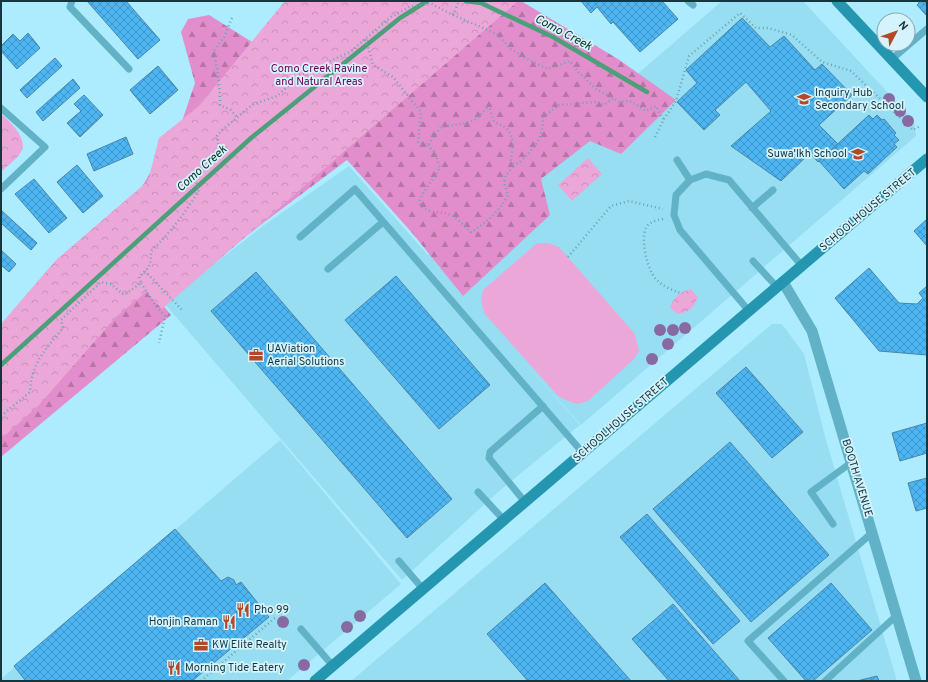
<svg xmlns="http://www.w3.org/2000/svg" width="928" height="682" viewBox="0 0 928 682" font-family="Overpass,sans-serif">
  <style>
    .built { fill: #98def2 }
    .green { fill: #eca7d9 }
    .forest { fill: url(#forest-firs) }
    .park { fill: url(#park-crowns) }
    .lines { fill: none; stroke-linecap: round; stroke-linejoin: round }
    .stream { stroke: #4b9f79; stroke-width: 4.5 }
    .building { fill: url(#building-cross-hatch); stroke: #4884aa }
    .path { stroke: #6ea2b0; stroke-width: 2.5; stroke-dasharray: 1 3; stroke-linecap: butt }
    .service { stroke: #61b2c7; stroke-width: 7 }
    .minor { stroke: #61b2c7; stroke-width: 11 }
    .secondary { stroke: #2496b0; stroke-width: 11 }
    .tree { fill: #886aa3 }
    .labels { text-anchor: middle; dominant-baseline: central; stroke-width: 3.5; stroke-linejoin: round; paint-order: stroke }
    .park-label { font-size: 11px; fill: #6a0059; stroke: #d5f3fc }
    .poi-label { font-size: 11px; fill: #13363f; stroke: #d5f3fc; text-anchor: start }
    .street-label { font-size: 11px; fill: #13363f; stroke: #d5f3fc }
    .water-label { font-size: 12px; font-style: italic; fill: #07351f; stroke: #d5f3fc }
  </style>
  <defs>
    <pattern id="forest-firs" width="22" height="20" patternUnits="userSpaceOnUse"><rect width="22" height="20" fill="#e38ecc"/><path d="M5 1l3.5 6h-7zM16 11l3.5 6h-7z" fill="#b775a7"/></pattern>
    <pattern id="park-crowns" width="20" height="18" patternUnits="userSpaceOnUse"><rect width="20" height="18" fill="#eca7d9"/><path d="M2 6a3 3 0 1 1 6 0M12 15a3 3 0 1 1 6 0" fill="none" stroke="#ca90bb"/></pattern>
    <pattern id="building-cross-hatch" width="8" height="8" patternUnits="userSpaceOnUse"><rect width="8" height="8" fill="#4db6f2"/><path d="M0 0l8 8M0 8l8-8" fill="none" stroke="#3f95c5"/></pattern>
  </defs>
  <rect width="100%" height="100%" fill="#adecfe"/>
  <path class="built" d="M722 1H803L914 121 916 136 581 425 517 354 580 425 498 492 402 580 164 303 263 226 349 166 428 255Z
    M772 324H782L804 354 826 440 897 681H351Z
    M280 440 401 584 287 681H1V679Z"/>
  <path class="green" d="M537 243H548L559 247 635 334 639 351 634 359 588 401 577 404 568 401 558 396 484 313 481 299 483 290Z"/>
  <path class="forest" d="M290 1H521L618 59 676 100 621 154 590 141 541 179 550 215 463 296 413 234 347 160 263 223 161 303 171 315 1 457V332L119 223 181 124 195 83 181 32 188 19 209 15 252 42Z"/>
  <path class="park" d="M285 1H518L162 309 146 292 117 316 38 406 1 439V324L56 260 148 181 159 138 199 106Z
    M1 114C10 121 29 140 21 152 16 160 7 166 1 172Z
    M588 158 602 174 572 201 558 185Z
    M691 289 698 297C693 309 690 312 677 314L670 307C675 296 680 292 691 289Z"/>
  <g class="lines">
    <path class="stream" d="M466 1 481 3 553 37 647 92
      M1 365 251 138 400 18 427 1"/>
  </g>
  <path class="building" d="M87 1H126L160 40 138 59Z
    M581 1H662L678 19 640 52 613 22 611 24 597 7 591 13Z
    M918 1H927V16L917 5 919 3Z
    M742 18 770 47 784 36 815 70 822 64 852 95 819 125 838 144 818 162 810 153 781 181 731 146 771 111 746 82 715 110 720 115 704 130 677 102 697 83 686 70Z
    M28 33 40 48 17 69 1 51V46L13 34 20 41Z
    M55 58 62 66 27 98 20 90Z
    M158 66 178 90 150 114 130 90Z
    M73 79 80 88 43 121 36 112Z
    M84 95 103 115 80 137 67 123 81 111 74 104Z
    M869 115 873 119 877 115 882 120 884 119 896 133 894 135 899 140 894 144 897 147 868 174 864 171 844 189 819 161Z
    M126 137 133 154 94 171 87 154Z
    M77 165 103 196 83 213 57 182Z
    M34 179 67 218 49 233 15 194Z
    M2 211 37 243 31 250 1 223Z
    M927 219V246L914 231Z
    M1 250 16 264 9 272 1 265Z
    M869 268 899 303 917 304 923 298 919 293 927 286V355L879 351 835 298Z
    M256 272 452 499 407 538 211 311Z
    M396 276 490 385 439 429 345 320Z
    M746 367 803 432 772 458 716 393Z
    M927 423V453L900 461 892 433Z
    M730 442 829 555 751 622 653 509Z
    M927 478V508L916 511 908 483Z
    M647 514 740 621 713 644 620 537Z
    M175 529 221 581 228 577 234 580 236 585 241 582 269 617 192 681H24L25 680 14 666Z
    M545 583 631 681H528L487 634Z
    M831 583 872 630 813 681H806L768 638Z
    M673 604 740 681H669L632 639Z
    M877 676 879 681H857Z"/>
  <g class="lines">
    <path class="path" d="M453 15 459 1
      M232 18 224 37 213 52C218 69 220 86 220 105L231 110 237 117
      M365 40 369 50 373 65 393 77 421 112 418 142 428 145 441 127 467 123 476 119 487 108 490 109 493 120C497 124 503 125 507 129 515 137 512 150 511 160L514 164 519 163C534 148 543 140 543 117L559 105 596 102 604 105 613 98 619 102 630 101 646 111 656 106 661 117 664 119
      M655 137 664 119 676 101 689 56 740 13 756 28H768L792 35 822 62 851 71 913 130 920 126
      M428 145 435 153 440 167C434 180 424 189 419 202 425 215 440 210 451 215 458 219 465 227 471 232 487 222 499 212 508 195 507 191 503 183 505 178 507 173 512 169 514 164
      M663 219C658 220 653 221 649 224 638 232 647 271 656 279 662 286 672 290 680 293
      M568 257 611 206 629 201 663 209
      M145 271 183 311
      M141 283 156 306 165 316 159 343
      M1 416 30 392C31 363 46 349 63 328L61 320 101 282 111 284 124 295 141 283 139 276C150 268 151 264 151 251 170 233 186 212 199 190L194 176 195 170 204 167 219 149 217 136 222 130 252 105 277 96 300 75 316 71 324 73 326 63 350 52 391 17 409 7 430 3 453 15 497 34 511 49 527 59 548 69 570 61 578 72 596 89 613 98
      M201 681 276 617"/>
    <path class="service" d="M72 1 70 7 129 69
      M688 1 693 5
      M892 59 927 29
      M1 108 45 147 1 189
      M677 160 690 180
      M752 208 773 190
      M300 237 355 189 583 453
      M753 261 777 287
      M328 269 383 222
      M749 311 680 230 674 215 676 195 690 180 706 174 729 180 802 266
      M478 492 504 520
      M525 502 489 458 490 452 543 406
      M833 524 811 492 852 462
      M399 561 423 589
      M301 629 333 666
      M784 681 748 641 873 532
      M825 681 896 616"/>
    <path class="minor" d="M783 282 812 331 916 681"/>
    <path class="secondary" d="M837 1 927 97
      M315 681 927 159"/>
  </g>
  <g class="tree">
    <circle cx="889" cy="99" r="6"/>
    <circle cx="900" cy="111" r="6"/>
    <circle cx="908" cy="121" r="6"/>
    <circle cx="685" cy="328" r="6"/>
    <circle cx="660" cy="330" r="6"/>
    <circle cx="673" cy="330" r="6"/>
    <circle cx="668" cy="344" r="6"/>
    <circle cx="652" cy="359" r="6"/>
    <circle cx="360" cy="616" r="6"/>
    <circle cx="283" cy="622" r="6"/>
    <circle cx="347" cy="627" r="6"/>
    <circle cx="304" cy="665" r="6"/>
  </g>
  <defs>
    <symbol id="school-bare" viewBox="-9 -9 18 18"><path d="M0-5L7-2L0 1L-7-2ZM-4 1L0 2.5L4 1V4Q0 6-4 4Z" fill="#b14828" stroke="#d5f3fc" stroke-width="2.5" paint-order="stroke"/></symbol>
    <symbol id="office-bare" viewBox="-9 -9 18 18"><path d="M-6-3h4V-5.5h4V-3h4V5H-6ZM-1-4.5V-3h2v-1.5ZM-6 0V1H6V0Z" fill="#b14828" stroke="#d5f3fc" stroke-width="2.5" paint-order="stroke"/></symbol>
    <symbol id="restaurant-bare" viewBox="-9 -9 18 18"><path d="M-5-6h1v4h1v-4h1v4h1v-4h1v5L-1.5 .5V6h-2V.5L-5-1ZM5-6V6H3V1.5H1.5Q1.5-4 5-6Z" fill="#b14828" stroke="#d5f3fc" stroke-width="2.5" paint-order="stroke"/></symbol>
  </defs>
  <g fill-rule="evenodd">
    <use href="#school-bare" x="794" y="89" width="20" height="20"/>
    <use href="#school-bare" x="848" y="144" width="20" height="20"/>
    <use href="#office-bare" x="246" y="345" width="20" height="20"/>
    <use href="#restaurant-bare" x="233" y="600" width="20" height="20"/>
    <use href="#restaurant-bare" x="219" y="612" width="20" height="20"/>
    <use href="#office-bare" x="191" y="635" width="20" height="20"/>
    <use href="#restaurant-bare" x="164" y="658" width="20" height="20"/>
  </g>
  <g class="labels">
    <g class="park-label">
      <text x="319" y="69">Como Creek Ravine<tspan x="319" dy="13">and Natural Areas</tspan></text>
    </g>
    <g class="poi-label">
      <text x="815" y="93">Inquiry Hub<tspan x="815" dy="13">Secondary School</tspan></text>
      <text x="847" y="154" text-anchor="end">Suwa'lkh School</text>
      <text x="267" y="349">UAViation<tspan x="267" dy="13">Aerial Solutions</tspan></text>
      <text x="254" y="610">Pho 99</text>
      <text x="218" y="622" text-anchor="end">Honjin Raman</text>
      <text x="212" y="645">KW Elite Realty</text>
      <text x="185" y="668">Morning Tide Eatery</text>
    </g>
    <g class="street-label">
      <text transform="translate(868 210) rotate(-40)">SCHOOLHOUSE STREET</text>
      <text transform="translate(621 420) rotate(-41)">SCHOOLHOUSE STREET</text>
      <text transform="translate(857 478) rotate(73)">BOOTH AVENUE</text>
    </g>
    <g class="water-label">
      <text transform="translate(563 33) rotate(28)">Como Creek</text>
      <text transform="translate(202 169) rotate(-42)">Como Creek</text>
    </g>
  </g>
  <rect width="928" height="682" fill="none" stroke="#13363f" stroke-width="4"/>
  <g transform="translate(896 32) rotate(49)"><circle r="19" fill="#d5f3fc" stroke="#87a7b0"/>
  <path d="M0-3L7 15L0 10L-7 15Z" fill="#b14828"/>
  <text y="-6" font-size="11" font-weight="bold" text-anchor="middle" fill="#13363f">N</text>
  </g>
</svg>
